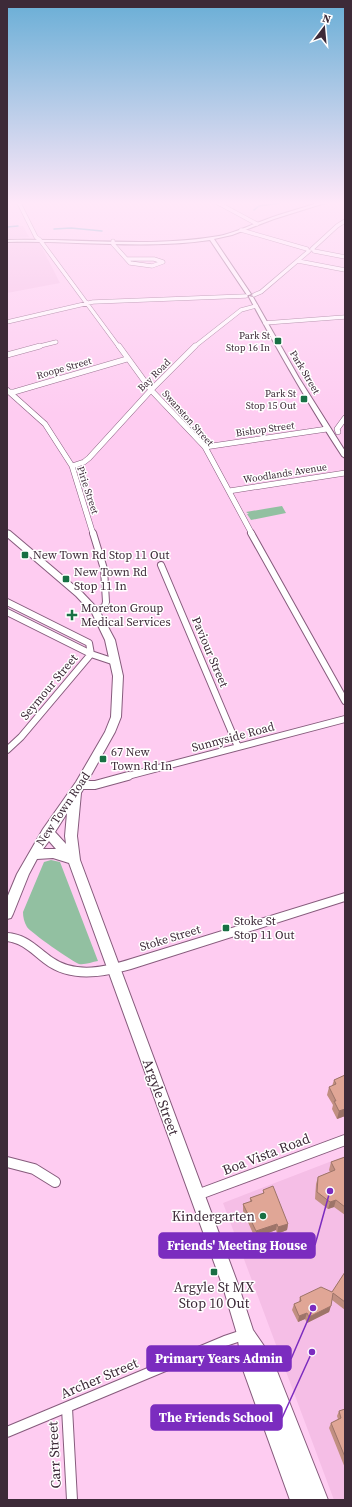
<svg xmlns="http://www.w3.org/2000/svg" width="352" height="1507" viewBox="0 0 352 1507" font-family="'Source Serif 4',serif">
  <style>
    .built { fill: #f5bee6 }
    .green { fill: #92c0a1 }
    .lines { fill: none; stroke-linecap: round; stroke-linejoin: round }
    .stream { stroke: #4ba6bb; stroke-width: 1.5 }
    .minor-far4-casing { stroke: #865b7c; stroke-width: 4.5 }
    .minor-far3-casing { stroke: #865b7c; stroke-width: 6 }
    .minor-far2-casing { stroke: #865b7c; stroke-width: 8 }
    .minor-far1-casing { stroke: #865b7c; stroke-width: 10 }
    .minor-casing { stroke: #865b7c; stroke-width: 12 }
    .tertiary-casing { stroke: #865b7c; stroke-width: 2 }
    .secondary-casing { stroke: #865b7c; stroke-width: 2 }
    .minor-far4 { stroke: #fff; stroke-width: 3.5 }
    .minor-far3 { stroke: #fff; stroke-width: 5 }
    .minor-far2 { stroke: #fff; stroke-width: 6 }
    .minor-far1 { stroke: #fff; stroke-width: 8 }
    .minor { stroke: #fff; stroke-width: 10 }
    .tertiary { fill: #fff; fill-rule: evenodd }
    .secondary { fill: #fff; fill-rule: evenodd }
    .wall { fill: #c18f81 }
    .shaded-wall { fill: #9d7469 }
    .building { fill: #e0a696; stroke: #9d7469 }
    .poi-dot { fill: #187044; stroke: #fff; stroke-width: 1.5 }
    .labels { text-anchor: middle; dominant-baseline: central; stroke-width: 3; stroke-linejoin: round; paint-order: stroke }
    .far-poi-label { font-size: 10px; fill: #3d2a38; stroke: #fff; text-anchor: end }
    .far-street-label { font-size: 10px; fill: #3d2a38; stroke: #fff }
    .poi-label { font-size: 12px; fill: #3d2a38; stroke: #fff; text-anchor: start }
    .street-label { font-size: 12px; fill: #3d2a38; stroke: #fff }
    .near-street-label { font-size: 14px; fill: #3d2a38; stroke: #fff }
    .near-poi-label { font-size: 14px; fill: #3d2a38; stroke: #fff; text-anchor: end }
    .leader { fill: none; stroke: #7b2cbf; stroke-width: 1.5 }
    .callout-dot { fill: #7b2cbf; stroke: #fff; stroke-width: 1.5 }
    .callout { fill: #7b2cbf; stroke: #7b2cbf; stroke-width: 1.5 }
    .callout-label { font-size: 13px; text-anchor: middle; font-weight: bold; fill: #fff }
  </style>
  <rect width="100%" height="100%" fill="#feccf1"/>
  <path class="built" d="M23 226 29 237 7 239V227Z
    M33 242H39L60 283 7 293V244Z
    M345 1156V1500H334L223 1203Z"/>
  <path class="green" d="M282 506 286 513 251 520 247 514H249L246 512Z
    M51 860 60 862 98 961C92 962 85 965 79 964 73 962 30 932 27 927 24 922 23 917 23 912L44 862Z"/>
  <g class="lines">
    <path class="stream" d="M303 203H311
      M254 210 259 206 280 203
      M7 227 18 226
      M54 229 71 228 102 231"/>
    <defs>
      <path id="minor-far4" d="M19 203 36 237 40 240 119 347
        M218 203 257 224
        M241 230 307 249
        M113 241V244L130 263 152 266 163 262 154 259H127
        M312 249 337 226 345 221
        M314 251 345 257
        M298 261 345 270
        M254 295 261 292 309 251
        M7 322 93 302 246 296
        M265 323 345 317
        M36 347 56 342
        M194 347 241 310 256 306"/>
      <path id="minor-far3" d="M119 346 151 390 205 447 252 534
        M7 355 40 346
        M7 390 45 424 72 466 93 534
        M8 392H14L127 359
        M338 432 337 429 345 418
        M205 447 327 429
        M72 466 84 462 89 458 151 390 195 346
        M229 491 345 473"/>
      <path id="minor-far2" d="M93 533 104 569 106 602 105 606 96 612
        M251 533 345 701
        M161 565 238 747
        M7 602 89 643 91 654
        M7 612 91 654 115 662
        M7 750 21 737 91 654
        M124 777 345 719"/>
      <path id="minor-far1" d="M80 785H95L128 776"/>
      <path id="minor" d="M7 1162 34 1169 55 1182
        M197 1195 345 1140
        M67 1408 72 1500
        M7 1432 225 1341 246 1334"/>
      <path id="tertiary" d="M317 203H325L274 219 232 235 214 239 251 294 249 295H247L210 240C143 250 75 240 7 242V240C77 238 150 248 219 236 235 233 250 225 265 220 282 213 300 209 317 203Z
        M249 296 253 297 299 378 345 451V458L342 456C308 404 278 351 249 297Z
        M345 893V901L131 969C102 977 70 983 44 963 32 954 23 943 7 941V933C27 934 37 947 53 958 76 974 106 967 131 959Z"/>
      <path id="secondary" d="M7 530 10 531 82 592 99 610 115 640 123 676 121 717 115 732 81 793 77 836 80 860 239 1287 253 1330 271 1356 328 1500H290L242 1367 237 1334 223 1287 69 863 53 858 37 859 29 874 13 914 11 918 7 919V898L17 874 43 829 76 782 105 732 111 717 113 676 105 640 92 613 76 596 7 537ZM67 813 65 836 66 844 55 832ZM49 841 56 849H43Z"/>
    </defs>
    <use href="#minor-far4" class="minor-far4-casing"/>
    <use href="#minor-far3" class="minor-far3-casing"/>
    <use href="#minor-far2" class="minor-far2-casing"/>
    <use href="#minor-far1" class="minor-far1-casing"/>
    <use href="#minor" class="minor-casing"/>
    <use href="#tertiary" class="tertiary-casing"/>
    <use href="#secondary" class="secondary-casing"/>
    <use href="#minor-far4" class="minor-far4"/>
    <use href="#minor-far3" class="minor-far3"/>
    <use href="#minor-far2" class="minor-far2"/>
    <use href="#minor-far1" class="minor-far1"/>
    <use href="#minor" class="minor"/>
    <use href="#tertiary" class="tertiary"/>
    <use href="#secondary" class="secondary"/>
  </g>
  <path class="wall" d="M345 1075V1116L337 1119 332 1109 333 1105 327 1095 329 1087 332 1086 334 1080Z
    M345 1157V1215L334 1207 328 1209 315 1199 316 1184 318 1177 330 1172 329 1170 331 1162Z
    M263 1190 288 1224 287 1230 277 1234 276 1230 255 1238 243 1211V1204L250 1202V1198L263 1194Z
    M345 1272V1310L332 1300 329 1312 307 1323 305 1319 298 1322 292 1310 294 1304 299 1302 300 1297 332 1292Z
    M345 1409V1468L329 1428 331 1423 338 1419 337 1416 339 1411Z"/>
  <path class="shaded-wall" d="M345 1109V1116L337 1119 339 1111Z
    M336 1200 334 1207 328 1209 330 1202Z
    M277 1224 276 1230 255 1238 256 1231Z
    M288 1224 287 1230 277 1234 278 1227Z
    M331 1306 329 1312 307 1323 309 1317Z
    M307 1313 305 1319 298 1322 299 1316Z"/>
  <path class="building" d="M345 1075V1109L339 1111 334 1101H336L329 1087 336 1084 334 1080Z
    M345 1157V1207L336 1200 330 1202 317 1192 318 1177 335 1170 331 1162Z
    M273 1186 288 1224 278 1227 277 1224 256 1231 243 1204 252 1201 250 1198 264 1193 263 1190Z
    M345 1272V1302L333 1293 331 1306 309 1317 307 1313 299 1316 294 1304 301 1301 300 1297 321 1287 332 1292Z
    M345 1409V1457L331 1423 341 1418 339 1411Z"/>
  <linearGradient id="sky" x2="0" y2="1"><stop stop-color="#69aed6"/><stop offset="0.49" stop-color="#ffe8f9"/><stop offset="1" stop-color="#ffe8f9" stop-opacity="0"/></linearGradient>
  <rect width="352" height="414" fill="url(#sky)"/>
  <g class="poi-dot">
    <rect x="274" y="337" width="8" height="8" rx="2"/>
    <rect x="300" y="395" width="8" height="8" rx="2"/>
    <rect x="21" y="551" width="8" height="8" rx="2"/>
    <rect x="62" y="575" width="8" height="8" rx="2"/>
    <path d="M70 609h4v4h4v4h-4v4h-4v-4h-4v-4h4z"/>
    <rect x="99" y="755" width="8" height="8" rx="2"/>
    <rect x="222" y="924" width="8" height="8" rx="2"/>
    <circle cx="263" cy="1216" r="4"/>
    <rect x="210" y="1268" width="8" height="8" rx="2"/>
  </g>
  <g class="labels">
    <g class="far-poi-label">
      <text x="270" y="335">Park St<tspan x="270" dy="12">Stop 16 In</tspan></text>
      <text x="296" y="393">Park St<tspan x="296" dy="12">Stop 15 Out</tspan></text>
    </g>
    <g class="far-street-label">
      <text transform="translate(64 368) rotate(-16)">Roope Street</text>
      <text transform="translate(305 372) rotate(59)">Park Street</text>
      <text transform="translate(154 375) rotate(-45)">Bay Road</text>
      <text transform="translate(188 418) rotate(48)">Swanston Street</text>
      <text transform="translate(265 429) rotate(-8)">Bishop Street</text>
      <text transform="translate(285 473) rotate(-9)">Woodlands Avenue</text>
      <text transform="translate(88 490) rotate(72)">Pirie Street</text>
    </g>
    <g class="poi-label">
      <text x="33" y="555">New Town Rd Stop 11 Out</text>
      <text x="74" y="572">New Town Rd<tspan x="74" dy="14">Stop 11 In</tspan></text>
      <text x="81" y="608">Moreton Group<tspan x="81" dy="14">Medical Services</tspan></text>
      <text x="111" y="752">67 New<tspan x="111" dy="14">Town Rd In</tspan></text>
      <text x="234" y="921">Stoke St<tspan x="234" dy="14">Stop 11 Out</tspan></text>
    </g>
    <g class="street-label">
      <text transform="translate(210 652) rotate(67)">Paviour Street</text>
      <text transform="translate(49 687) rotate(-50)">Seymour Street</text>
      <text transform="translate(233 737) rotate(-15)">Sunnyside Road</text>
      <text transform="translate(63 809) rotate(-56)">New Town Road</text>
      <text transform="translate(170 938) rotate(-17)">Stoke Street</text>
    </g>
    <g class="near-street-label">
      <text transform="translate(161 1097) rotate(70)">Argyle Street</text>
      <text transform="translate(266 1154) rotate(-21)">Boa Vista Road</text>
      <text transform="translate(99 1378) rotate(-23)">Archer Street</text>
      <text transform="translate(54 1455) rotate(-93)">Carr Street</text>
    </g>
    <g class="near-poi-label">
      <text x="255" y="1216">Kindergarten</text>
      <text x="214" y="1287" text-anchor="middle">Argyle St MX<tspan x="214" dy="16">Stop 10 Out</tspan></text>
    </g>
  </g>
  <path class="leader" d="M330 1191L315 1245M313 1308L291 1359M312 1352L282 1418"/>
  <g class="callout-dot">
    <circle cx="330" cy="1191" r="4"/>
    <circle cx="313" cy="1308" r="4"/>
    <circle cx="312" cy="1352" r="4"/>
  </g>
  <g class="callout">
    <rect x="159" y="1233" width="156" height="25" rx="4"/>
    <rect x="147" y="1346" width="144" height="25" rx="4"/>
    <rect x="151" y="1405" width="131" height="25" rx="4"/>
  </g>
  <g class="callout-label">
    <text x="237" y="1250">Friends' Meeting House</text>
    <text x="219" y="1363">Primary Years Admin</text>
    <text x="216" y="1422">The Friends School</text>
  </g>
  <rect width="352" height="1507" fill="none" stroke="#3d2a38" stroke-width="16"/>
  <g transform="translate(324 28) rotate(16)" stroke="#ffffff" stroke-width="3" paint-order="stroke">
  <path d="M0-3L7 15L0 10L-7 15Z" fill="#3d2a38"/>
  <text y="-6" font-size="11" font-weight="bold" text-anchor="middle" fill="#3d2a38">N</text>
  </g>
</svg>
